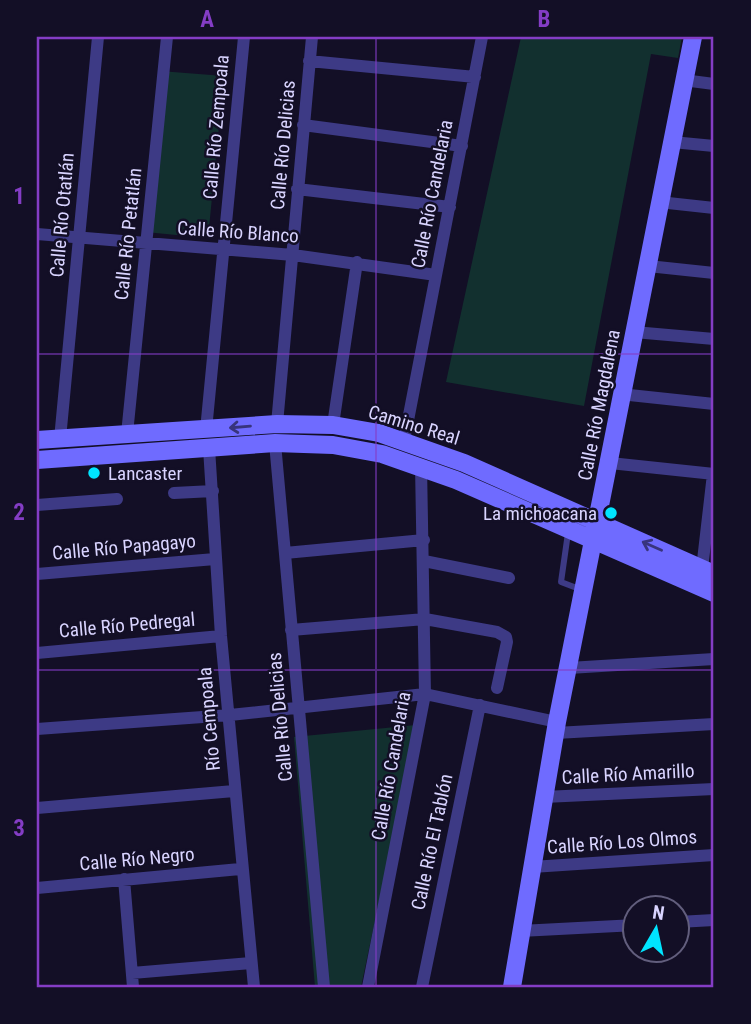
<svg xmlns="http://www.w3.org/2000/svg" width="751" height="1024" viewBox="0 0 751 1024" font-family="'Roboto Condensed',sans-serif">
  <style>
    .green { fill: #12302f }
    .lines { fill: none; stroke-linecap: round; stroke-linejoin: round }
    .lane { stroke: #3d3a85; stroke-width: 6 }
    .street { stroke: #3d3a85; stroke-width: 12 }
    .secondary { stroke: #6f6bff; stroke-width: 18 }
    .oneway { stroke: #38347d }
    .grid { fill: none; stroke: #843dc5; stroke-width: 2; stroke-opacity: 0.55 }
    .poi-dot { fill: #00e5ff; stroke: #130f26; stroke-width: 2.5 }
    .labels { text-anchor: middle; dominant-baseline: central; stroke-width: 5; stroke-linejoin: round; paint-order: stroke }
    .street-label { font-size: 19px; fill: #d9d4ff; stroke: #130f26 }
    .poi-label { font-size: 19px; fill: #d9d4ff; stroke: #130f26; text-anchor: start }
    .neatline { fill: none; stroke: #843dc5; stroke-width: 2.5 }
    .grid-label { font-size: 23px; text-anchor: middle; font-weight: bold; fill: #843dc5 }
  </style>
  <rect width="100%" height="100%" fill="#130f26"/>
  <path class="green" d="M521 37H682L678 58 651 54 584 406 446 382Z
    M160 71 224 76 208 238 145 232Z
    M416 725 361 987H315L294 737Z"/>
  <g class="lines">
    <path class="lane" d="M568 533 561 582 582 590"/>
    <path class="street" d="M309 61 475 77
      M683 80 714 84
      M303 125 462 146
      M672 142 714 146
      M297 189 450 207
      M659 202 714 208
      M37 234 293 255 436 275
      M648 266 714 273
      M634 332 714 339
      M620 394 714 404
      M277 424 312 37
      M333 425 357 262
      M206 430 244 37
      M127 434 167 37
      M60 439 98 37
      M404 441 482 37
      M275 443 324 987
      M209 448 221 636 254 987
      M610 463 714 474
      M174 493 213 491
      M37 505 117 499
      M285 553 424 540
      M424 561 509 578
      M702 569 713 474
      M37 574 215 559
      M291 630 425 619 497 632 506 637 507 642 497 688
      M37 653 221 636
      M569 668 714 659
      M37 729 230 715 425 694 557 722
      M556 733 714 724
      M544 797 714 789
      M37 808 234 791
      M532 867 714 855
      M124 879 133 987
      M37 888 240 869
      M678 922 714 920
      M520 931 636 925
      M132 973 251 963
      M368 987 425 694 421 465
      M422 987 480 705"/>
    <path class="secondary" d="M37 440 277 424 333 425 379 433 464 463 714 574
      M37 460 275 443 333 445 382 454 456 480 714 593
      M512 987 557 722 693 37"/>
  </g>
  <defs><path id="oneway-shaft" d="M-6 0H5M1.5-3L5.5 0L1.5 3" fill="none" stroke-width="1.6" stroke-linecap="round" stroke-linejoin="round" transform="scale(1.75)"/></defs>
  <g class="oneway">
    <use href="#oneway-shaft" transform="translate(240 427) rotate(175)"/>
    <use href="#oneway-shaft" transform="translate(652 546) rotate(-156)"/>
  </g>
  <path class="grid" d="M376 37V987M37 354H714M37 670H714"/>
  <g class="poi-dot">
    <circle cx="94" cy="473" r="7"/>
    <circle cx="611" cy="513" r="7"/>
  </g>
  <g class="labels">
    <g class="street-label">
      <text transform="translate(216 127) rotate(-85)">Calle Río Zempoala</text>
      <text transform="translate(283 145) rotate(-85)">Calle Río Delicias</text>
      <text transform="translate(432 194) rotate(-79)">Calle Río Candelaria</text>
      <text transform="translate(62 215) rotate(-85)">Calle Río Otatlán</text>
      <text transform="translate(238 232) rotate(4)">Calle Río Blanco</text>
      <text transform="translate(128 234) rotate(-84)">Calle Río Petatlán</text>
      <text transform="translate(599 405) rotate(-79)">Calle Río Magdalena</text>
      <text transform="translate(414 425) rotate(17)">Camino Real</text>
      <text transform="translate(124 547) rotate(-5)">Calle Río Papagayo</text>
      <text transform="translate(127 625) rotate(-5)">Calle Río Pedregal</text>
      <text transform="translate(280 717) rotate(-95)">Calle Río Delicias</text>
      <text transform="translate(209 719) rotate(-95)">Río Cempoala</text>
      <text transform="translate(391 766) rotate(-80)">Calle Río Candelaria</text>
      <text transform="translate(628 774) rotate(-3)">Calle Río Amarillo</text>
      <text transform="translate(432 842) rotate(-78)">Calle Río El Tablón</text>
      <text transform="translate(622 842) rotate(-4)">Calle Río Los Olmos</text>
      <text transform="translate(137 859) rotate(-5)">Calle Río Negro</text>
    </g>
    <g class="poi-label">
      <text x="108" y="473">Lancaster</text>
      <text x="597" y="513" text-anchor="end">La michoacana</text>
    </g>
  </g>
  <rect width="751" height="1024" fill="none" stroke="#130f26" stroke-width="77"/>
  <g transform="translate(656 929) rotate(9)"><circle r="33" fill="#130f26" stroke="#625e7d" stroke-width="2"/>
  <path d="M0-5L12 26L0 18L-12 26Z" fill="#00e5ff"/>
  <text y="-10" font-size="19" font-weight="bold" text-anchor="middle" fill="#d9d4ff">N</text>
  </g>
  <rect x="38" y="38" width="674" height="948" class="neatline"/>
  <g class="grid-label">
    <text x="207" y="27">A</text>
    <text x="544" y="27">B</text>
    <text x="19" y="204">1</text>
    <text x="19" y="520">2</text>
    <text x="19" y="836">3</text>
  </g>
</svg>
